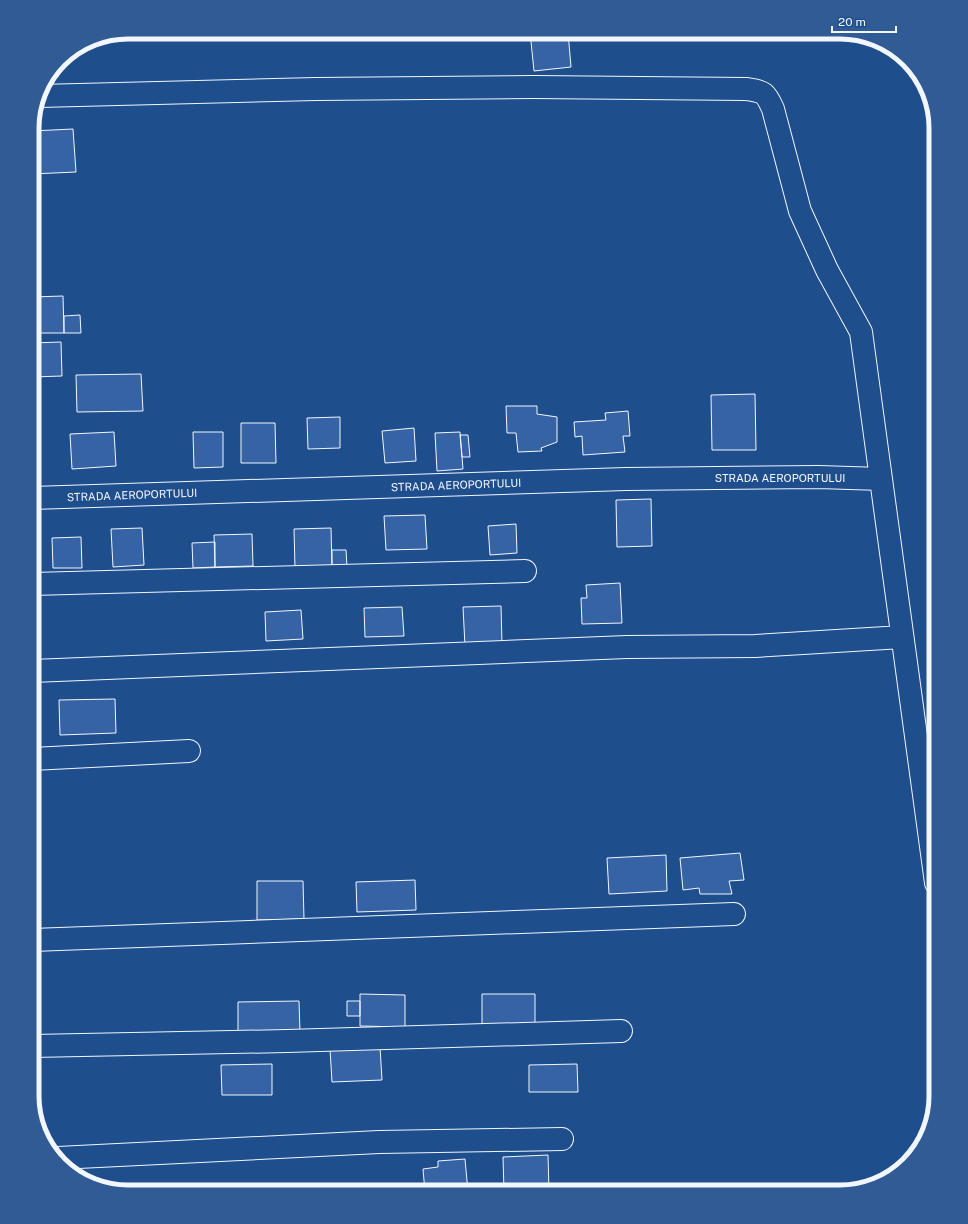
<svg xmlns="http://www.w3.org/2000/svg" width="968" height="1224" viewBox="0 0 968 1224" font-family="'Public Sans',sans-serif">
  <style>
    .building { fill: #3563a3; stroke: #f2f6ff }
    .lines { fill: none; stroke-linecap: round; stroke-linejoin: round }
    .minor-casing { stroke: #f2f6ff; stroke-width: 24 }
    .minor { stroke: #1f4e8c; stroke-width: 22 }
    .labels { text-anchor: middle; dominant-baseline: central; stroke-width: 3; stroke-linejoin: round; paint-order: stroke }
    .street-label { font-size: 11px; fill: #f2f6ff; stroke: #1f4e8c }
    .rim { fill: none; stroke: #f2f6ff; stroke-width: 5 }
  </style>
  <rect width="100%" height="100%" fill="#1f4e8c"/>
  <path class="building" d="M530 32H568L571 67 534 71Z
    M73 129 76 172 32 174V131Z
    M63 296 64 333H32V297Z
    M80 315 81 333H64V316Z
    M61 342 62 376 32 377V343Z
    M141 374 143 411 77 412 76 375Z
    M755 394 756 450H712L711 395Z
    M506 406H537V414L557 417V442L541 448 542 451 518 452 516 433H507Z
    M628 411 630 436H623L625 452 583 455 582 436 575 437 574 422 606 420 605 413Z
    M340 417V448L308 449 307 418Z
    M241 423H275L276 463H241Z
    M414 428 416 461 385 463 382 431Z
    M114 432 116 466 72 469 70 434Z
    M193 432H223V467L194 468Z
    M460 432 463 469 437 471 435 433Z
    M460 435H468L470 457H462Z
    M651 499 652 546 617 547 616 500Z
    M425 515 427 549 386 550 384 516Z
    M516 524 517 553 490 555 488 526Z
    M142 528 144 565 113 567 111 529Z
    M331 528 332 568H295L294 529Z
    M252 534 253 566 215 567 214 535Z
    M81 537 82 568H53L52 538Z
    M215 542V567L193 568 192 543Z
    M332 550H346L347 567 332 568Z
    M620 583 622 623 582 624 581 598H587L586 585Z
    M501 606 502 644 465 646 463 607Z
    M402 607 404 636 365 637 364 608Z
    M301 610 303 639 266 641 265 612Z
    M115 699 116 733 60 735 59 700Z
    M740 853 744 880 729 881 732 894H700L699 888 683 890 680 858Z
    M666 855 667 891 609 894 607 858Z
    M415 880 416 910 357 912 356 882Z
    M257 881H303L304 919 257 920Z
    M360 994 405 995V1027L360 1026Z
    M482 994H535V1028L482 1029Z
    M299 1001 300 1032 238 1033V1002Z
    M347 1001H360V1016H347Z
    M380 1047 382 1080 332 1082 330 1049Z
    M272 1064V1095H222L221 1065Z
    M577 1064 578 1092H529V1065Z
    M548 1155 549 1191 504 1192 503 1157Z
    M465 1159 468 1192H425L423 1169 438 1167V1161Z"/>
  <g class="lines">
    <defs>
      <path id="minor" d="M39 96 316 89 534 87 746 89C764 91 766 93 773 109L800 211 827 270 861 332 936 883
        M32 498 626 479 819 477 881 479
        M32 584 525 571
        M32 671 627 647 755 646 902 637
        M32 759 189 751
        M32 940 734 914
        M32 1046 287 1041 621 1031
        M58 1158 379 1142 562 1139"/>
    </defs>
    <use href="#minor" class="minor-casing"/>
    <use href="#minor" class="minor"/>
  </g>
  <g class="labels">
    <g class="street-label">
      <text x="780" y="478">STRADA AEROPORTULUI</text>
      <text transform="translate(456 485) rotate(-2)">STRADA AEROPORTULUI</text>
      <text transform="translate(132 495) rotate(-2)">STRADA AEROPORTULUI</text>
    </g>
  </g>
  <path d="M0 0H968V1224H0ZM128 39H840A89 89 0 0 1 929 128V1096A89 89 0 0 1 840 1185H128A89 89 0 0 1 39 1096V128A89 89 0 0 1 128 39Z" fill="#305b95" fill-rule="evenodd"/>
  <path class="rim" d="M128 39H840A89 89 0 0 1 929 128V1096A89 89 0 0 1 840 1185H128A89 89 0 0 1 39 1096V128A89 89 0 0 1 128 39Z"/>
  <path d="M832 26v6h64v-6" fill="none" stroke="#f2f6ff" stroke-width="2"/>
  <text x="838" y="26" font-size="12" fill="#f2f6ff" stroke="#1f4e8c" stroke-width="3" paint-order="stroke">20 m</text>
</svg>
